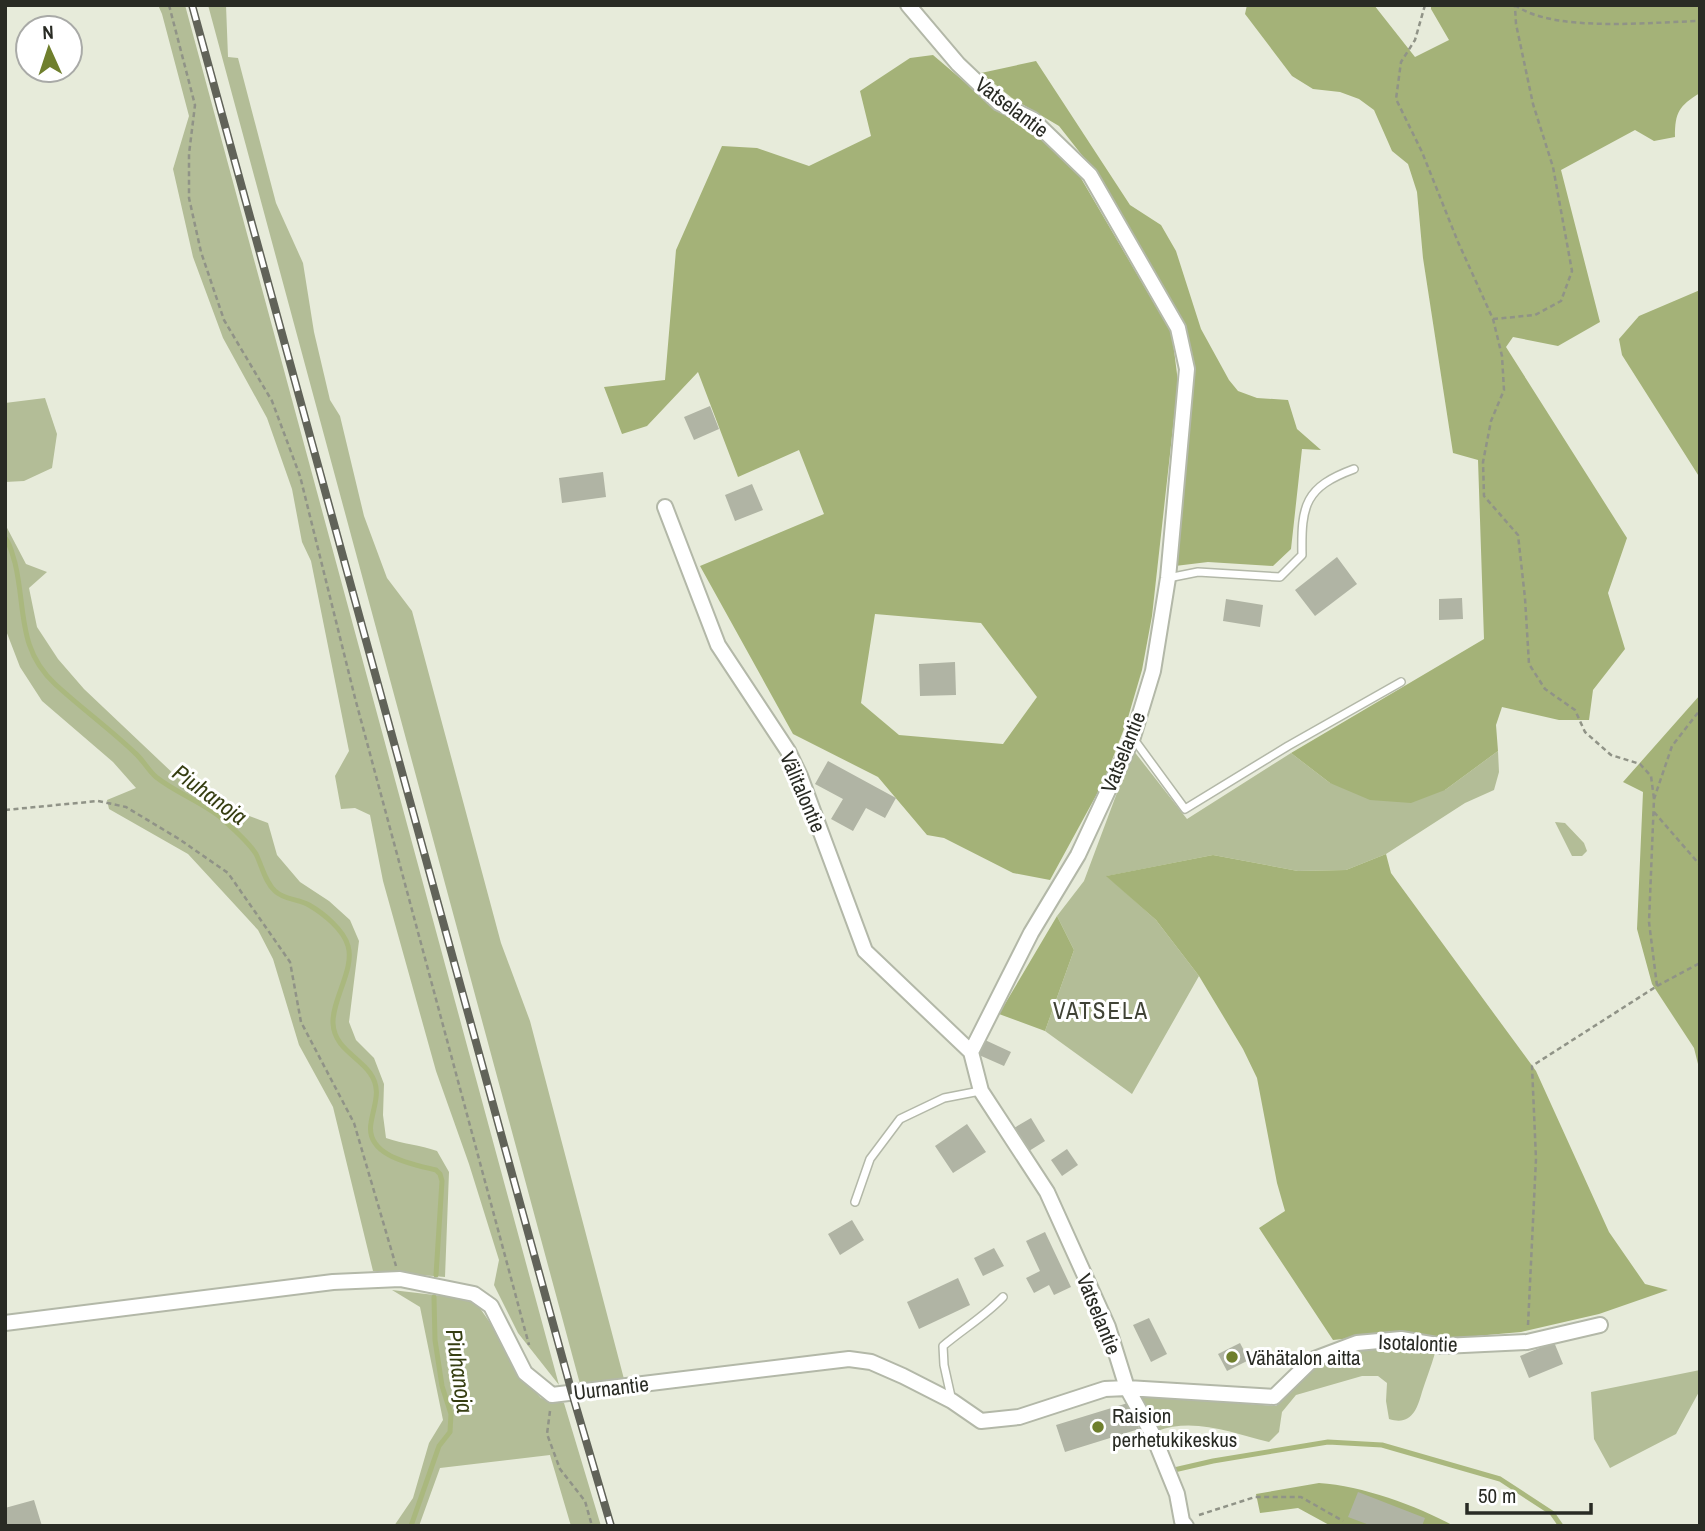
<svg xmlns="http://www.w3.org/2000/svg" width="1705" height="1531" viewBox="0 0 1705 1531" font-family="'Archivo Narrow',sans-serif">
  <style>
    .green { fill: #b3bd97 }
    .forest { fill: #a4b278; fill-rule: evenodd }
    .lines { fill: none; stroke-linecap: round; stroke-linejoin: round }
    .stream { stroke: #aab87e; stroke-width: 5 }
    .building { fill: #b0b4a4 }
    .lane-casing { stroke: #b3b8a8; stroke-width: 10 }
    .street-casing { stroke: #b3b8a8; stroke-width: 18 }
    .path { stroke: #909387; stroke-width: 2.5; stroke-dasharray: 5 3.5; stroke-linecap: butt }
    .lane { stroke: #fff; stroke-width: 7 }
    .street { stroke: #fff; stroke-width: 14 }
    .rail-casing { stroke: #616359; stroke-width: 8 }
    .rail { stroke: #fff; stroke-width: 5; stroke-dasharray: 16; stroke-linecap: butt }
    .poi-dot { fill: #6f7f2d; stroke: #fff; stroke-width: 2.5 }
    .labels { text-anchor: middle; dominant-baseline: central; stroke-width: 6; stroke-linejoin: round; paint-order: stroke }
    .street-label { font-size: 21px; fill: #292b24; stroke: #fff }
    .poi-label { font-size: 21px; fill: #292b24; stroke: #fff; text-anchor: start }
    .water-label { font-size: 23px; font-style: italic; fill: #363e12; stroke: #fff }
    .neighbourhood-label { font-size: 23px; letter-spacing: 2px; fill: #404336; stroke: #fff }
  </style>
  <rect width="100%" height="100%" fill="#e7ebda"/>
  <path class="green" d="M158 5H185L559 1385 518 1333 494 1285 499 1260 469 1164 436 1071 383 881 370 815 355 808 341 809 335 776 349 751 311 561 302 542 292 489 267 418 223 338 193 257 173 169 189 116 162 14Z
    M208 5H226L228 57 238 58 276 203 303 263 314 332 330 400 340 416 364 516 387 578 412 611 501 943 530 1021 624 1379 580 1384Z
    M45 398 57 434 52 468 24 481 5 482V403Z
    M5 524 26 564 47 572 29 588 37 627 58 659 84 689 179 779 236 811 268 823 277 855 300 882 329 901 350 920 359 941 349 1022 356 1040 374 1058 384 1084 383 1115 386 1138C403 1144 420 1145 437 1151L449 1172 445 1277 373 1271 333 1107 299 1045 273 959 258 930 188 854 109 809 107 800 136 788 113 762 42 701 20 667 5 628Z
    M1133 750 1187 819 1291 753 1330 783 1445 790 1498 751 1499 772 1494 790 1465 803 1386 854 1346 870 1298 871 1213 855 1107 876 1156 920 1199 976 1132 1094 1045 1031 1074 950 1057 916 1084 881Z
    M1555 822 1565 823 1584 843 1587 851 1582 856H1572Z
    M392 1290 460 1298 477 1304 498 1334 519 1373 541 1398 564 1403 601 1526H571L550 1455 440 1468 419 1526H394L413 1498 429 1443 443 1420 420 1307Z
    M1403 1347 1435 1353C1431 1367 1426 1379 1422 1392 1417 1410 1411 1426 1389 1419L1386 1401 1387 1383 1378 1376H1362L1296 1395 1282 1412 1279 1432 1269 1442C1232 1433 1194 1417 1157 1431L1135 1395 1276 1406 1314 1369 1359 1351Z
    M1700 1370V1390L1676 1434 1610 1468 1594 1439 1591 1392Z"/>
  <path class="forest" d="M1247 5H1374L1415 57 1449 40 1431 9V5H1700V93C1679 106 1675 112 1675 137L1654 141 1635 130 1561 170 1600 322 1558 346 1513 337 1506 347 1627 538 1608 593 1625 649 1593 690 1589 720H1559L1502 707 1496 725 1498 751 1445 790 1411 803 1370 800 1330 783 1291 753 1484 639 1478 460 1453 453 1423 258 1417 192 1408 164 1392 151 1374 110 1359 99 1340 92 1313 89 1292 76 1245 14Z
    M933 55 981 96 1050 141 1075 168 1172 334 1178 382 1152 616 1142 670 1127 721 1104 781 1050 880 1013 873 944 838 927 835 878 777 793 734 700 566 824 514 799 450 738 477 698 372 647 426 622 434 604 387 665 380 676 250 722 146 757 148 809 166 871 136 860 91 910 58ZM875 614 981 623 1037 697 1003 744 899 735 861 703Z
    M1036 61 1130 205 1161 225 1176 251 1201 329 1229 380 1238 391 1257 398 1288 400 1297 429 1321 450 1302 449 1291 549 1273 566 1208 562 1175 566 1194 378 1186 328 1111 197 1085 159 1059 126 1012 98 981 73Z
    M1700 290V478L1622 355 1619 339 1639 316Z
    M1700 695V1072L1694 1048 1652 984 1637 929 1643 792 1623 782Z
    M1386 854 1391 873 1536 1071 1609 1232 1645 1284 1668 1290 1599 1314 1521 1332 1442 1339 1400 1333 1333 1340 1259 1228 1285 1211 1277 1183 1257 1078 1243 1049 1199 976 1156 920 1106 876 1213 855 1298 871 1346 870Z
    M1057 916 1074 950 1045 1031 999 1014Z
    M1319 1483C1363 1486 1415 1505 1454 1526H1331L1298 1508 1260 1513 1256 1494Z"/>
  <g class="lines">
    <path class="stream" d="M5 538C11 545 12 554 15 563 26 608 17 649 55 684 81 708 110 729 135 753 143 760 148 770 156 777 175 792 199 801 219 816 230 826 248 841 256 854 262 866 265 882 275 891 284 900 299 899 309 905 323 913 344 930 348 946 355 968 332 1000 333 1023 334 1048 358 1056 370 1073 382 1090 374 1104 371 1123 365 1156 412 1164 436 1170L440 1174 442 1181 436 1275
      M1174 1470 1213 1461 1328 1442 1382 1445 1500 1479 1552 1513 1561 1526
      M411 1526 439 1446 450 1432 451 1414 442 1386 435 1340 434 1297"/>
  </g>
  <path class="building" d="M710 406 719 429 694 440 684 417Z
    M603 472 606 497 562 503 559 478Z
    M752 484 763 510 735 521 725 495Z
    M1337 557 1357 584 1315 616 1295 590Z
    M1462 598 1463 619 1439 620V599Z
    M1226 599 1263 605 1260 627 1223 621Z
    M955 662 956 695 920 696 919 664Z
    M828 761 896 798 885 818 866 808 853 831 831 819 843 799 815 784Z
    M985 1040 1011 1052 1004 1066 979 1055Z
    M1031 1118 1045 1141 1029 1151 1014 1128Z
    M967 1124 986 1152 953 1173 935 1146Z
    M1067 1149 1078 1165 1062 1176 1051 1160Z
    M852 1220 864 1240 840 1255 828 1234Z
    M1045 1232 1071 1287 1054 1295 1049 1285 1034 1293 1026 1278 1040 1271 1026 1241Z
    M994 1248 1004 1266 983 1276 974 1258Z
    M958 1278 970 1305 919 1329 907 1302Z
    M1149 1318 1167 1354 1151 1362 1133 1325Z
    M1554 1342 1563 1364 1529 1378 1520 1356Z
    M1240 1343 1249 1360 1227 1371 1218 1354Z
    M1131 1402 1139 1429 1065 1452 1056 1425Z
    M1358 1492 1425 1518 1422 1526H1372L1348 1517Z
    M34 1500 42 1526H5V1508Z"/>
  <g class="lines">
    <defs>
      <path id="lane" d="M1168 578 1198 572 1280 577 1302 555C1301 505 1305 487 1354 469
        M1133 738 1185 809 1288 746 1401 682
        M855 1202 870 1159 900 1119 944 1098 980 1091
        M952 1401 944 1365 943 1346C963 1329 985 1316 1003 1297"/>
      <path id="street" d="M908 5 958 64 999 103 1032 119 1090 175 1178 328 1187 369 1168 578 1153 671 1133 737 1078 855 1031 933 971 1052 981 1091 1047 1192 1108 1327 1127 1388 1153 1435 1177 1494 1182 1521 1186 1526
        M665 507 718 645 788 751 800 776 865 951 971 1052
        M5 1323 333 1282 400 1279 474 1294 491 1306 525 1373 552 1395 849 1359 871 1362 903 1376 952 1401 981 1421 1019 1417 1105 1389 1127 1388 1274 1397 1312 1360 1357 1343 1401 1339 1443 1346 1527 1342 1600 1325"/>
    </defs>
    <use href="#lane" class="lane-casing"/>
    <use href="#street" class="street-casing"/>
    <path class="path" d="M169 5 195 105 189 154V198L201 252 224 320 272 401 300 476 355 698 529 1345
      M1425 5 1415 40 1401 62 1396 99 1422 152 1458 242 1493 319 1502 356 1504 390 1491 421 1483 462 1484 496 1518 535 1525 598 1529 664 1545 689 1575 710 1585 732 1611 755 1640 764 1651 776 1654 799
      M1515 5C1553 33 1652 22 1700 21
      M1493 319 1535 315 1561 301 1572 271 1553 167 1533 104 1516 24 1515 7
      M5 810 98 801 126 807 179 839 228 873 290 962 301 1022 354 1123 396 1266
      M1654 812 1700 865
      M1657 986 1700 963
      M1528 1325 1536 1159 1532 1066 1657 986 1649 922 1654 799 1672 746 1700 710
      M550 1411 547 1434 560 1469 585 1501 592 1526
      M1199 1515 1255 1497H1301L1343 1521"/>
    <use href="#lane" class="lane"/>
    <use href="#street" class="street"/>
    <defs>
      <path id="rail" d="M192 5 572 1393 611 1526"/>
    </defs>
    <use href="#rail" class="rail-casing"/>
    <use href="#rail" class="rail"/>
  </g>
  <g class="poi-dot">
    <circle cx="1232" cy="1357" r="7"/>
    <circle cx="1098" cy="1427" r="7"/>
  </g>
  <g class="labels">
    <g class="street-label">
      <text transform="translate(1012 107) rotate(37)">Vatselantie</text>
      <text transform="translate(1123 752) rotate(-68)">Vatselantie</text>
      <text transform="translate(803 792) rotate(67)">Välitalontie</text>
      <text transform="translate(1099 1314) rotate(68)">Vatselantie</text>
      <text transform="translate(1418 1343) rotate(2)">Isotalontie</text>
      <text transform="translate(611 1388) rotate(-7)">Uurnantie</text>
    </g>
    <g class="poi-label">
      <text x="1246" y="1357">Vähätalon aitta</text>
      <text x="1112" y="1415">Raision<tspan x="1112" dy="24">perhetukikeskus</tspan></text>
    </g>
    <g class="water-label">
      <text transform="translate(210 794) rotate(36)">Piuhanoja</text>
      <text transform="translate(460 1371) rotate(82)">Piuhanoja</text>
    </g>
    <g class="neighbourhood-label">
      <text x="1101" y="1010">VATSELA</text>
    </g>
  </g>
  <rect width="1705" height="1531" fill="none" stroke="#292b24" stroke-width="14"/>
  <g transform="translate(49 49) rotate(357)"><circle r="33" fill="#ffffff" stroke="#a9aaa7" stroke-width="2"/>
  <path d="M0-5L12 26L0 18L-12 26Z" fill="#6f7f2d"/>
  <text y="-10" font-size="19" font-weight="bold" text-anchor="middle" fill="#292b24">N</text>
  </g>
  <path d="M1467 1503v10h124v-10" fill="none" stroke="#292b24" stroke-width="3.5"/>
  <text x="1478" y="1503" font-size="21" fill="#292b24" stroke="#ffffff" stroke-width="5" paint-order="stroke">50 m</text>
</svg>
